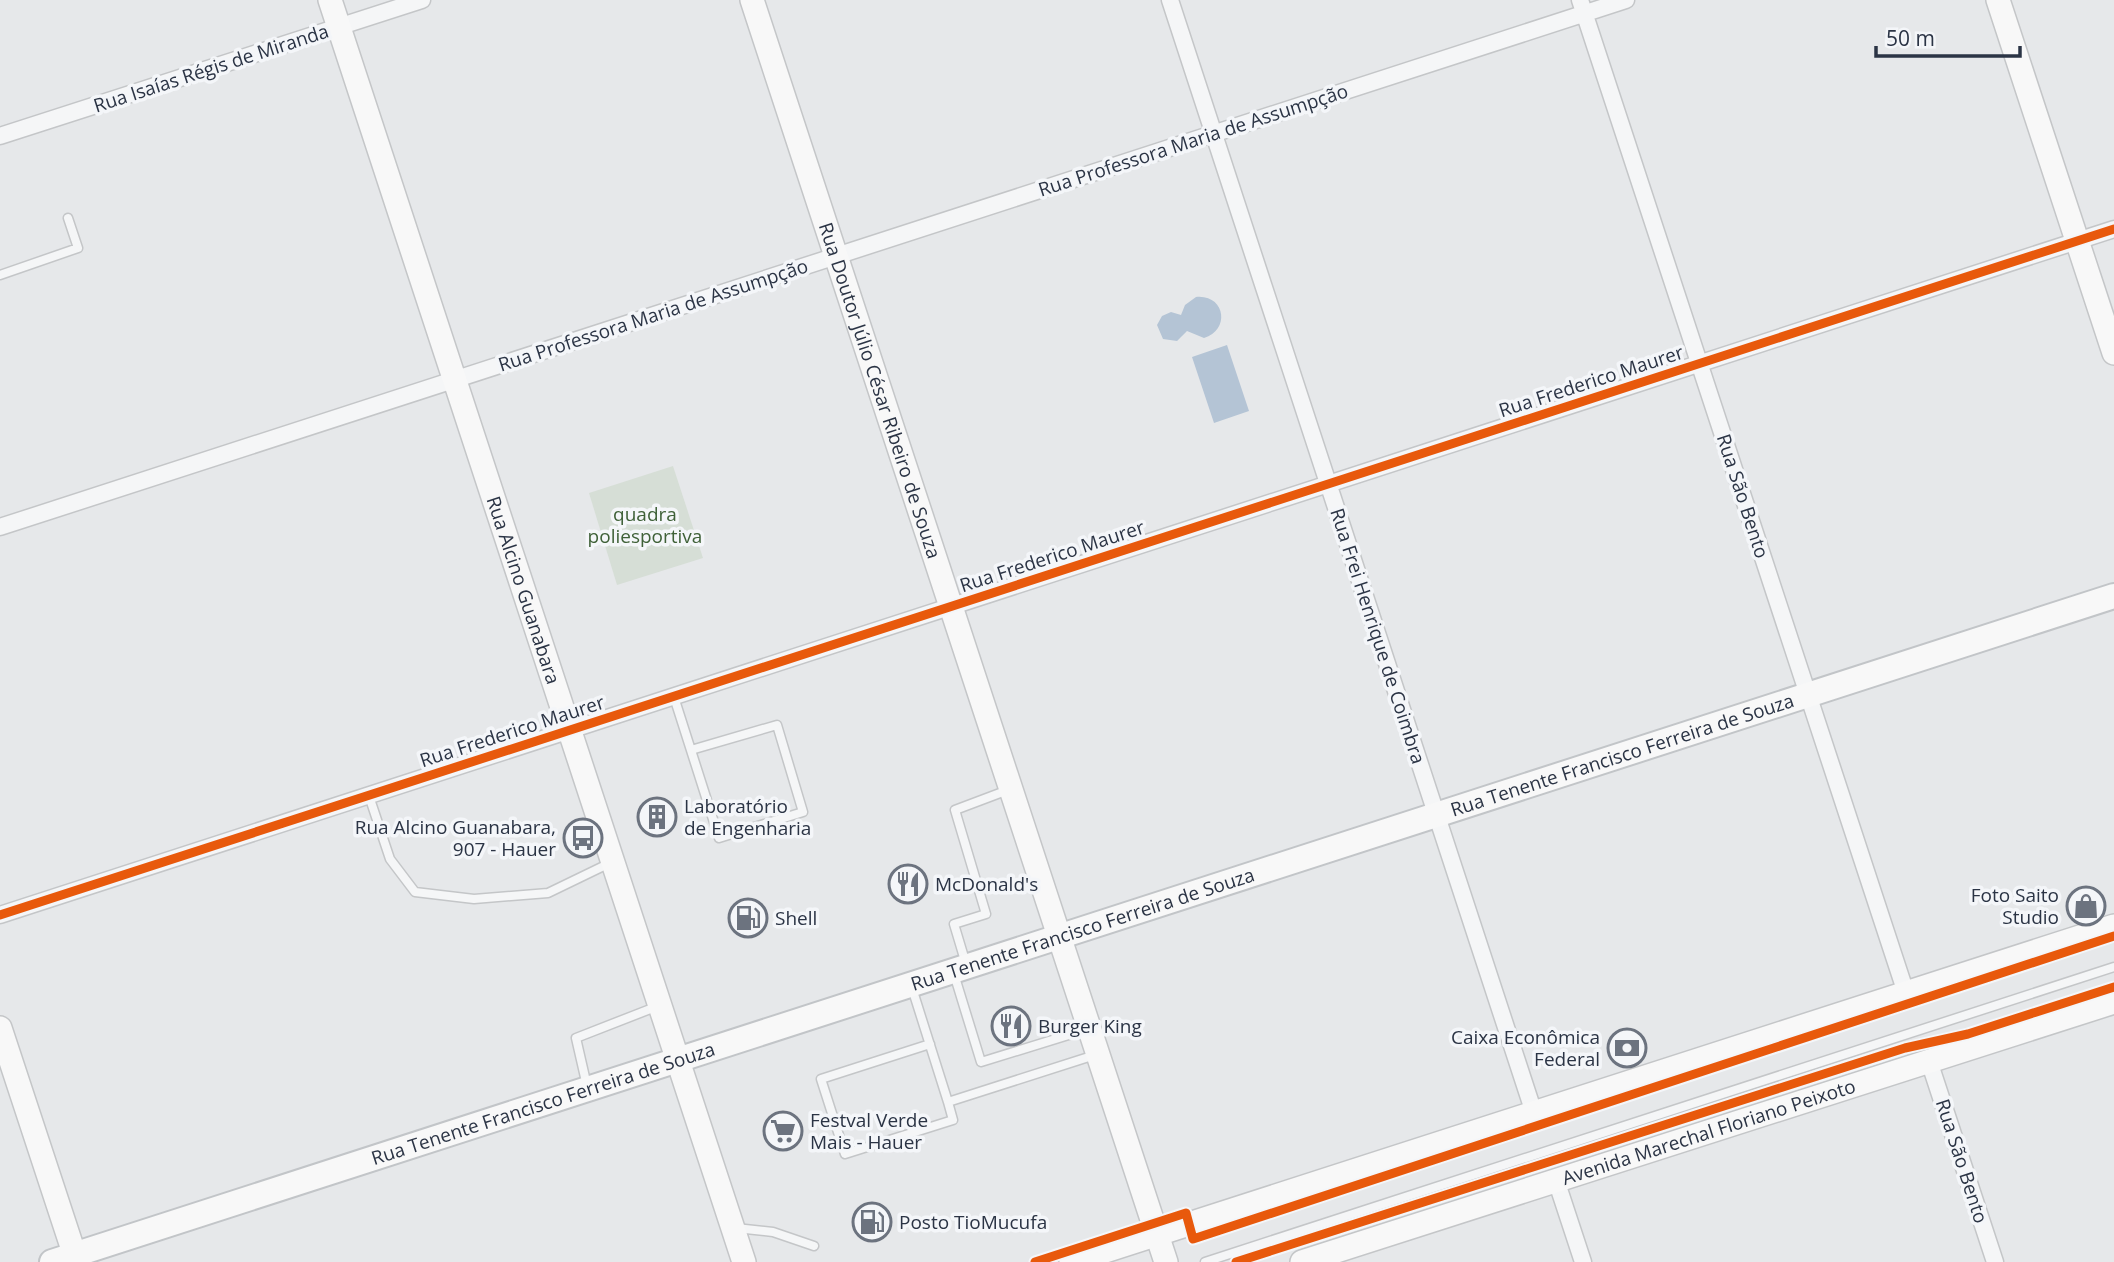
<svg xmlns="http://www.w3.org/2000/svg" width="2114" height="1262" viewBox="0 0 2114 1262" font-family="'Open Sans',sans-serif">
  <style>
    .green { fill: #d6ded6 }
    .water { fill: #b4c4d5 }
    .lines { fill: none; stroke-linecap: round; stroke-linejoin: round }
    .lane-casing { stroke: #c4c6c8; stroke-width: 11 }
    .street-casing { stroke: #c4c6c8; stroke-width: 19 }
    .secondary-casing { stroke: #c4c6c8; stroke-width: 26 }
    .primary-casing { stroke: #c2c5c8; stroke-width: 28 }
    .lane { stroke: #f5f6f7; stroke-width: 8 }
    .street { stroke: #f5f6f7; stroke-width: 16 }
    .secondary { stroke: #f8f8f8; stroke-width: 23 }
    .primary { stroke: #f8f8f8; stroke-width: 24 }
    .cycleway-casing { stroke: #f4f6f9; stroke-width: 13 }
    .cycleway { stroke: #e8590c; stroke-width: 9 }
    .labels { text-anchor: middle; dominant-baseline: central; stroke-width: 7; stroke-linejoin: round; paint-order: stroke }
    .street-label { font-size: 19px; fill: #2b3445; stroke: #f4f6f9 }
    .park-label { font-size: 19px; fill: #3f6138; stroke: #f4f6f9 }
    .poi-label { font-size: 19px; fill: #2b3445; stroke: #f4f6f9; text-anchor: start }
  </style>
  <rect width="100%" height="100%" fill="#e6e8ea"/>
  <path class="green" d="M673 466 703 558 617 585 589 493Z"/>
  <path class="water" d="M1196 297C1225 294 1231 330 1204 338L1187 331 1177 341 1163 339 1157 325 1162 316 1171 312 1181 315 1185 305Z
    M1227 345 1249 411 1214 423 1192 357Z"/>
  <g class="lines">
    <defs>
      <path id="lane" d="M0 275 78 248 68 218
        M674 697 719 838 803 812 777 725 691 750
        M369 796 390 859 415 892 474 899 548 893 610 863
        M966 964 954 924 986 914 955 810 1008 790
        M954 974 981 1062 1088 1029
        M912 988 948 1102 1095 1055
        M930 1044 821 1079 845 1154 953 1120 948 1102
        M587 1086 576 1038 658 1006
        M736 1228 773 1232 814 1246
        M1205 1262 2114 967"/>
      <path id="street" d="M1170 0 1534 1113
        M1580 0 1906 993
        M0 136 422 0
        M0 527 1626 0
        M0 915 2114 229
        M1929 1061 1995 1262
        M1556 1180 1583 1262"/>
      <g id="secondary">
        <path id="s1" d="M330 0 744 1262"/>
        <path id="s2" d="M752 0 1166 1262"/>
        <path d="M1998 0 2114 353"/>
        <path d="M0 1028 77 1262"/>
        <path d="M1071 1262 2114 926"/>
        <path id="s3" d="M1302 1262 2114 1002"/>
      </g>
      <g id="primary">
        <path id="s4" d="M52 1262 2114 596"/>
      </g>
    </defs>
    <use href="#lane" class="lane-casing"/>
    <use href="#street" class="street-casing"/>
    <use href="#secondary" class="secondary-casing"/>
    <use href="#primary" class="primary-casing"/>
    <use href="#lane" class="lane"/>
    <use href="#street" class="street"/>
    <use href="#secondary" class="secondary"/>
    <use href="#primary" class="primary"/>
    <defs>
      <path id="cycleway" d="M0 915 2114 229
        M1035 1262 1186 1213 1193 1239 2114 936
        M1236 1262 1905 1048 1968 1034 2114 987"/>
    </defs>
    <use href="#cycleway" class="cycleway-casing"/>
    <use href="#cycleway" class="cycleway"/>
  </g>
  <defs>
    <symbol id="building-ring" viewBox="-11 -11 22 22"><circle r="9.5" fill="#f4f6f9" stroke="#6c737f" stroke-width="1.5"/><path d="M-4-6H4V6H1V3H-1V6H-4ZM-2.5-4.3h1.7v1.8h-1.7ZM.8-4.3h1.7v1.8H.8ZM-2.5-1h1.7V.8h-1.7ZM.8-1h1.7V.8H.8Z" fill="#6c737f"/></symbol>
    <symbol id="bus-ring" viewBox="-11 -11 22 22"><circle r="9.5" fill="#f4f6f9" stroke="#6c737f" stroke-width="1.5"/><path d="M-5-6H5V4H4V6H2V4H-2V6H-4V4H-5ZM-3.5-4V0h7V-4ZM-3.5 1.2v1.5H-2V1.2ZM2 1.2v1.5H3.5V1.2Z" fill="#6c737f"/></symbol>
    <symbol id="restaurant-ring" viewBox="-11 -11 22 22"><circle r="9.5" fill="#f4f6f9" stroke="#6c737f" stroke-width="1.5"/><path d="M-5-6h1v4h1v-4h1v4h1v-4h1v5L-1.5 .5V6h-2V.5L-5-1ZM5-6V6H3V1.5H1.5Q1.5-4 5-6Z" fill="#6c737f"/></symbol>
    <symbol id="shop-ring" viewBox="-11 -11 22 22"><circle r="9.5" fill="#f4f6f9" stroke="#6c737f" stroke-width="1.5"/><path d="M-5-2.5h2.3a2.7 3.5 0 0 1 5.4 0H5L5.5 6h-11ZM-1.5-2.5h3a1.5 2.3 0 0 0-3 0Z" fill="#6c737f"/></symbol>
    <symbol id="fuel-ring" viewBox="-11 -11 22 22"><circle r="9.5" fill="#f4f6f9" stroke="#6c737f" stroke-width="1.5"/><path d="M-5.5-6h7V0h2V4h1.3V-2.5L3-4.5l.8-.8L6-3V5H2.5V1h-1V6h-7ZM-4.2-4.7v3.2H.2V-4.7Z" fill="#6c737f"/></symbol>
    <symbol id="bank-ring" viewBox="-11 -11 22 22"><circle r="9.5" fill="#f4f6f9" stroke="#6c737f" stroke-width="1.5"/><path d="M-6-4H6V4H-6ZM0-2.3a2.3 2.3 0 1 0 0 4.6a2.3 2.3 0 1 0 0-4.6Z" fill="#6c737f"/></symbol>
    <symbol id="supermarket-ring" viewBox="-11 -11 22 22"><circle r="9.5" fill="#f4f6f9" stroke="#6c737f" stroke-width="1.5"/><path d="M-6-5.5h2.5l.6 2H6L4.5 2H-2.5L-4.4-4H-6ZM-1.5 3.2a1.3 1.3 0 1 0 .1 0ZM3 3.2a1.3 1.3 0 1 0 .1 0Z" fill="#6c737f"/></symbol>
  </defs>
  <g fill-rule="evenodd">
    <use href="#building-ring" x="635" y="795" width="44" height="44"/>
    <use href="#bus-ring" x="561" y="816" width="44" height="44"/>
    <use href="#restaurant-ring" x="886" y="862" width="44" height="44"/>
    <use href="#shop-ring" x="2064" y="884" width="44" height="44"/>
    <use href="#fuel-ring" x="726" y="896" width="44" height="44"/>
    <use href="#restaurant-ring" x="989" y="1004" width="44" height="44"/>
    <use href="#bank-ring" x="1605" y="1026" width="44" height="44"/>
    <use href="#supermarket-ring" x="761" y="1109" width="44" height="44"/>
    <use href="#fuel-ring" x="850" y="1200" width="44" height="44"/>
  </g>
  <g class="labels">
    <g class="street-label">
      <text transform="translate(211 68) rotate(-18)">Rua Isaías Régis de Miranda</text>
      <text transform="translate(1193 140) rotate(-18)">Rua Professora Maria de Assumpção</text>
      <text transform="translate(653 315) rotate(-18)">Rua Professora Maria de Assumpção</text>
      <text transform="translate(1591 381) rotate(-18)">Rua Frederico Maurer</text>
      <text stroke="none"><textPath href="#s2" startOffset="411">Rua Doutor Júlio César Ribeiro de Souza</textPath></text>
      <text transform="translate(1743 496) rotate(72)">Rua São Bento</text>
      <text transform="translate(1052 556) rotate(-18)">Rua Frederico Maurer</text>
      <text stroke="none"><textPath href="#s1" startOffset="621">Rua Alcino Guanabara</textPath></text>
      <text transform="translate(1378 636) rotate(72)">Rua Frei Henrique de Coimbra</text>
      <text transform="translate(512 731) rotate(-18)">Rua Frederico Maurer</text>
      <text stroke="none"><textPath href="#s4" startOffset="1650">Rua Tenente Francisco Ferreira de Souza</textPath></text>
      <text stroke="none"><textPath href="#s4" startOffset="1083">Rua Tenente Francisco Ferreira de Souza</textPath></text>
      <text stroke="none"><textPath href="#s4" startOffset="516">Rua Tenente Francisco Ferreira de Souza</textPath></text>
      <text stroke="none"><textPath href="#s3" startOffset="427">Avenida Marechal Floriano Peixoto</textPath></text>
      <text transform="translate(1962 1161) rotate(72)">Rua São Bento</text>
    </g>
    <g class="park-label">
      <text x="645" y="514">quadra<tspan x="645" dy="22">poliesportiva</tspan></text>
    </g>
    <g class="poi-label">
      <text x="684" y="806">Laboratório<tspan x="684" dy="22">de Engenharia</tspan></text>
      <text x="556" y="827" text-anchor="end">Rua Alcino Guanabara,<tspan x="556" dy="22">907 - Hauer</tspan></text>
      <text x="935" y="884">McDonald's</text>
      <text x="2059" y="895" text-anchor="end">Foto Saito<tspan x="2059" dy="22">Studio</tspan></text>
      <text x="775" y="918">Shell</text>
      <text x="1038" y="1026">Burger King</text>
      <text x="1600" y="1037" text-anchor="end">Caixa Econômica<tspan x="1600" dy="22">Federal</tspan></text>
      <text x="810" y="1120">Festval Verde<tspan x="810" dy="22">Mais - Hauer</tspan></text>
      <text x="899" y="1222">Posto TioMucufa</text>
    </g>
  </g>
  <path d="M1876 46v10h144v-10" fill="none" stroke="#2b3445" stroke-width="3.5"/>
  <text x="1886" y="46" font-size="21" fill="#2b3445" stroke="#f4f6f9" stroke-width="5" paint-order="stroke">50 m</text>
</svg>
